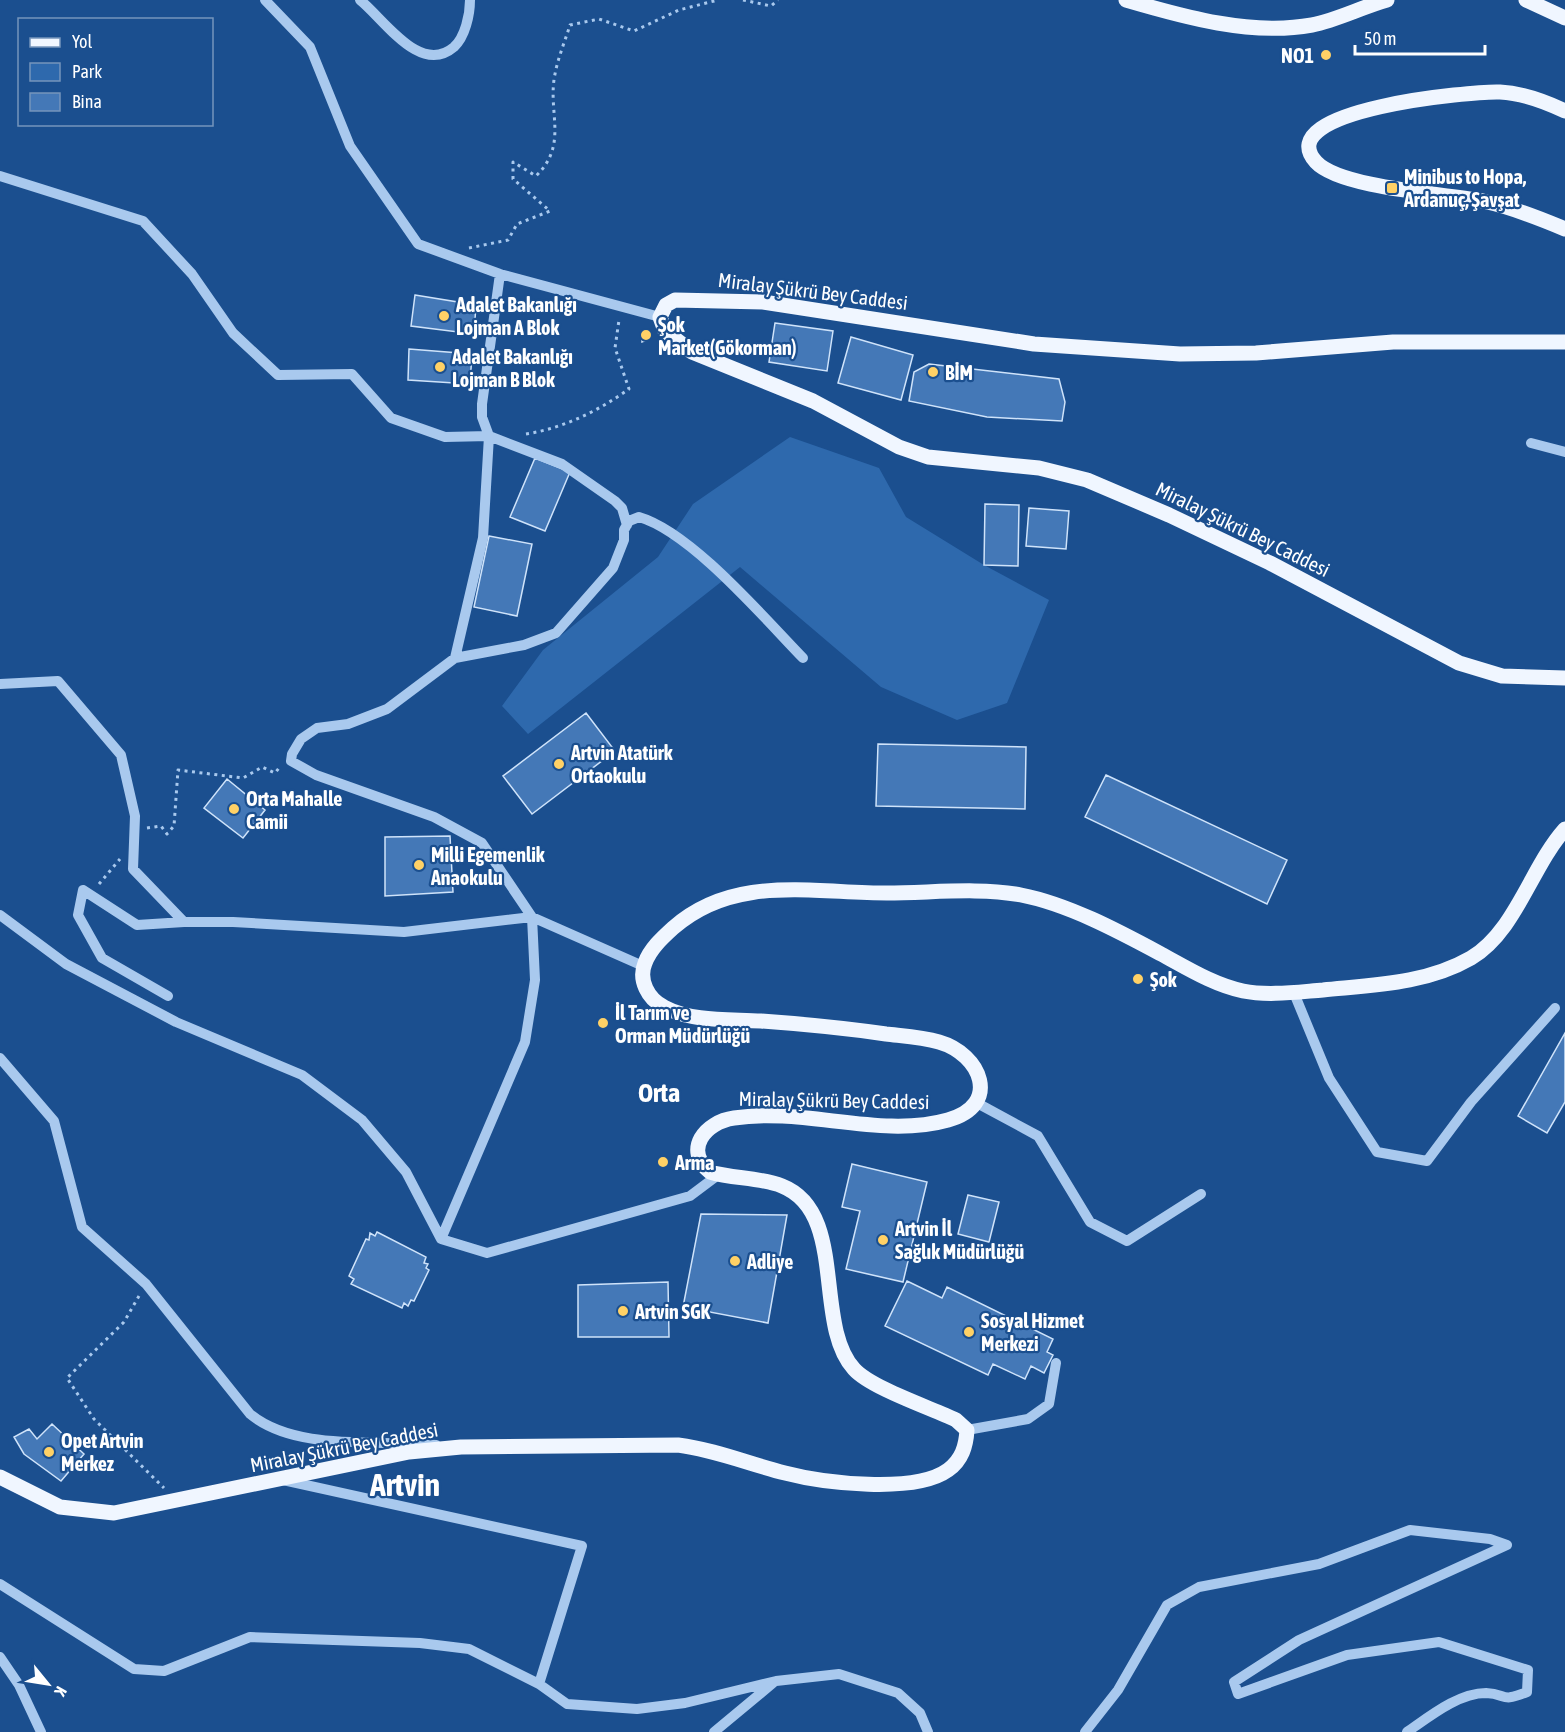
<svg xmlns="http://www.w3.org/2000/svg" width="1565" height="1732" viewBox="0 0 1565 1732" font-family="'Asap Condensed',sans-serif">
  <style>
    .green { fill: #2e69ad }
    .building { fill: #4478b7; stroke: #cfe3fa; stroke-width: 1.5 }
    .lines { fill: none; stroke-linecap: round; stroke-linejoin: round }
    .path { stroke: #a9c9ee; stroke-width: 3; stroke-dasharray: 3 4.5; stroke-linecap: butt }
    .minor { stroke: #a9c9ee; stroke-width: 10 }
    .major { stroke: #f0f6ff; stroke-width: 15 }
    .poi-dot { fill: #ffd166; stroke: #1b4f8f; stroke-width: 2 }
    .labels { text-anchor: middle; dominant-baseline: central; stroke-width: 4.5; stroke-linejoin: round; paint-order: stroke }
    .poi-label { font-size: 20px; font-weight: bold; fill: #fff; stroke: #1b4f8f; text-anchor: start }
    .street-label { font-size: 20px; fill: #fff; stroke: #1b4f8f }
    .district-label { font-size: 26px; font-weight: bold; fill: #fff; stroke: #1b4f8f }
    .town-label { font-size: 32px; font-weight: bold; fill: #fff; stroke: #1b4f8f }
  </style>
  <rect width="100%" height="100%" fill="#1b4f8f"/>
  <path class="green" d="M790 437 879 468 906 517 984 565 1049 600 1007 703 957 720 881 687 740 567 528 734 502 706 543 650 658 557 693 504Z"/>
  <path class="building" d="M415 295 476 305 474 334 411 326Z
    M775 323 833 331 827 371 769 362Z
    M648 330 650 339 642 342V332Z
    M851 337 913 355 901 400 838 383Z
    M409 349 472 354 470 384 408 380Z
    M929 364 1059 379 1065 402 1062 421 987 417 909 401 914 372Z
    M535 458 570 472 545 531 510 517Z
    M985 504 1019 505 1018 566 984 565Z
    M1029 508 1069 511 1066 549 1026 546Z
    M489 536 532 544 517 616 474 607Z
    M586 713 615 751 532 814 503 776Z
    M878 744 1026 747 1025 809 876 806Z
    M1106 775 1287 860 1267 904 1085 817Z
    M227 779 265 810 243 838 204 808Z
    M450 836 453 892 385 896V837Z
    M1565 1033V1102L1547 1133 1518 1116Z
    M852 1164 927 1182 903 1282 846 1269 860 1211 842 1207Z
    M968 1195 999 1202 989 1242 958 1234Z
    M701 1214 787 1215 768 1323 683 1307Z
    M377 1232 426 1257 424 1263 428 1264 426 1268 429 1270 414 1301 411 1300 408 1306 404 1303 402 1308 351 1284 354 1279 349 1276 366 1239 369 1240 370 1233 375 1236Z
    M907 1281 942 1298 947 1287 1053 1339 1047 1352 1053 1355 1044 1373 1031 1366 1025 1379 993 1364 988 1375 885 1326Z
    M668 1282 669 1337H578V1285Z
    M52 1424 84 1454 61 1481 24 1454 14 1437 29 1429 37 1439Z"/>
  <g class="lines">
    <path class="path" d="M743 0 771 6 778 0
      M469 248 508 240 517 224 550 211 513 179V162L536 176C569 144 547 112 555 74 558 58 565 41 570 25L599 19 634 31 679 10 718 0
      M526 434C564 428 598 411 629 389L615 348 619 320
      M147 828 161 826 167 834 174 826 178 770 243 778 262 767 275 773 279 768
      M99 884 120 859
      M139 1296 124 1322 67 1378 94 1419 164 1488"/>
    <path class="minor" d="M265 0 310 47 350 146 418 244 500 274 660 317
      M360 0C384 19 420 76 454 47 465 37 470 15 470 0
      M0 176 143 221 192 274 233 333 278 375 352 374 391 418 445 437 489 436 483 538 455 658
      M500 274 482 404V417L489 436 562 464 615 501 622 508 627 525
      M1531 443 1565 452
      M0 684 58 681 121 755 135 816 133 869 184 922H233L404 932 532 917 535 980 525 1042 441 1239
      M0 915 66 964 176 1022 302 1075 362 1120 406 1172 441 1239 487 1253 690 1196 718 1175
      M643 966 532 917 482 843 434 817 316 775 291 761 292 754 301 739 317 728 348 724 387 709 455 658 524 645 556 633 613 568 624 540V530L629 521 639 517C691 532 764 618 803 658
      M1294 993 1329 1078 1377 1152 1427 1161 1471 1102 1555 1008
      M168 996 102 958 78 915 83 890 137 925 184 922
      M0 1058 54 1121 82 1227 146 1284 250 1414C296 1452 378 1439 436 1445
      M977 1103 1038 1136 1090 1222 1127 1241 1201 1194
      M967 1430 1028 1419 1049 1404 1056 1363
      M283 1480 582 1546 539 1684
      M0 1584 134 1669 164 1671 250 1637 420 1643 469 1649 539 1684 567 1704 637 1709 685 1703 776 1681 839 1674 898 1693 920 1713 928 1732
      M0 1657 19 1685 41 1732
      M714 1732 773 1683
      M1085 1732 1118 1690 1167 1605 1199 1587 1319 1564 1410 1530 1490 1539 1507 1545 1299 1640 1234 1682 1238 1694 1347 1655 1439 1642 1528 1670 1527 1692C1500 1703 1508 1694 1486 1693 1458 1693 1429 1717 1407 1732"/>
    <path class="major" d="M1126 0C1184 17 1251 36 1312 25 1337 20 1362 7 1387 0
      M1526 0 1565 18
      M1565 111C1544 101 1523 93 1500 92 1475 91 1268 109 1316 162 1340 188 1445 194 1483 201 1511 207 1539 218 1565 229
      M1565 342H1393L1256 353 1180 354 1034 344 763 302 675 300 666 305 660 317 665 331 692 352 813 401 899 447 928 457 1039 468 1087 480 1169 515 1270 563 1459 663 1502 676 1565 678
      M0 1477 60 1507 114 1513 409 1452 461 1447 678 1445C716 1450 749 1464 785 1473 823 1483 915 1494 948 1470 962 1460 966 1446 967 1430L956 1420C931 1408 871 1388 854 1369 813 1324 848 1212 782 1186 759 1177 733 1179 710 1172 683 1150 705 1122 734 1118 803 1107 881 1139 948 1120 1002 1105 981 1054 939 1042 922 1037 903 1036 886 1034 844 1028 803 1024 761 1021 730 1019 692 1022 664 1007 648 999 638 980 645 963 650 949 662 938 673 928 734 874 812 893 887 893 931 893 978 887 1021 895 1068 904 1120 932 1161 954 1187 968 1214 985 1243 991 1268 996 1297 992 1323 990 1373 985 1426 984 1471 958 1516 931 1531 867 1565 829"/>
  </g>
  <g class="poi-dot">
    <circle cx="1326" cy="55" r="6"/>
    <rect x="1386" y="182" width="12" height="12" rx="3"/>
    <circle cx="444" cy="316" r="6"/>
    <circle cx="646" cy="335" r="6"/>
    <circle cx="440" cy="367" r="6"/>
    <circle cx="933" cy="372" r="6"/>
    <circle cx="559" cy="764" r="6"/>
    <circle cx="234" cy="809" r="6"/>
    <circle cx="419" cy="865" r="6"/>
    <circle cx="1138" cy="979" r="6"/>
    <circle cx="603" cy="1023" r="6"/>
    <circle cx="663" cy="1162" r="6"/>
    <circle cx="883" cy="1240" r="6"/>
    <circle cx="735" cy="1261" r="6"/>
    <circle cx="623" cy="1311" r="6"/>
    <circle cx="969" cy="1332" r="6"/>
    <circle cx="49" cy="1452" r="6"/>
  </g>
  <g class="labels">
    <g class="poi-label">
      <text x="1314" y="55" text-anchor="end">NO1</text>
      <text x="1404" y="176">Minibus to Hopa,<tspan x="1404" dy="23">Ardanuç, Şavşat</tspan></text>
      <text x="456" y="304">Adalet Bakanlığı<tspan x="456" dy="23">Lojman A Blok</tspan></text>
      <text x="658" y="324">Şok<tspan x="658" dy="23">Market(Gökorman)</tspan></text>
      <text x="452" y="356">Adalet Bakanlığı<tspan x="452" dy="23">Lojman B Blok</tspan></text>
      <text x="945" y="372">BİM</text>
      <text x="571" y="752">Artvin Atatürk<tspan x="571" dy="23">Ortaokulu</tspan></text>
      <text x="246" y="798">Orta Mahalle<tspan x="246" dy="23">Camii</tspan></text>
      <text x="431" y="854">Milli Egemenlik<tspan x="431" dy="23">Anaokulu</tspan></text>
      <text x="1150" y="979">Şok</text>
      <text x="615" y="1012">İl Tarım ve<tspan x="615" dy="23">Orman Müdürlüğü</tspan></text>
      <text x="675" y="1162">Arma</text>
      <text x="895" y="1228">Artvin İl<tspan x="895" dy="23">Sağlık Müdürlüğü</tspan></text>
      <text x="747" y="1261">Adliye</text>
      <text x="635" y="1311">Artvin SGK</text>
      <text x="981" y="1320">Sosyal Hizmet<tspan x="981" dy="23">Merkezi</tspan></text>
      <text x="61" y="1440">Opet Artvin<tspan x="61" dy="23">Merkez</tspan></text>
    </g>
    <g class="street-label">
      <text transform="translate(813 291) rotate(7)">Miralay Şükrü Bey Caddesi</text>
      <text transform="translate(1243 529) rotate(26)">Miralay Şükrü Bey Caddesi</text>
      <text transform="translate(834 1100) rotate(1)">Miralay Şükrü Bey Caddesi</text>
      <text transform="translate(344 1447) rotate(-11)">Miralay Şükrü Bey Caddesi</text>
    </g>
    <g class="district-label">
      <text x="659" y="1093">Orta</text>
    </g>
    <g class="town-label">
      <text x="405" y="1484">Artvin</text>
    </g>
  </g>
  <rect x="18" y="18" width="195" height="108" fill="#1b4f8f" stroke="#7695bc" stroke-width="1.5"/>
  <rect x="30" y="38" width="30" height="9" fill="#f0f6ff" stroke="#7695bc" stroke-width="1.5"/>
  <text x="72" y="48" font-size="18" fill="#ffffff">Yol</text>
  <rect x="30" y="63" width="30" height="18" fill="#2e69ad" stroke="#7695bc" stroke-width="1.5"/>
  <text x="72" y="78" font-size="18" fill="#ffffff">Park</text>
  <rect x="30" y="93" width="30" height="18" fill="#4478b7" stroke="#7695bc" stroke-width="1.5"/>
  <text x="72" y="108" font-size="18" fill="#ffffff">Bina</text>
  <g transform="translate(48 1684) rotate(120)" stroke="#1b4f8f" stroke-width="4.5" paint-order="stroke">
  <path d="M0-4.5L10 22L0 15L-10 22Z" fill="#ffffff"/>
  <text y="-9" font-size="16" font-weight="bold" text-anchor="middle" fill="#ffffff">K</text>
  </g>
  <path d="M1355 45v9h130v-9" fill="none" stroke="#ffffff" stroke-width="3"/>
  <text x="1364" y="45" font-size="18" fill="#ffffff" stroke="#1b4f8f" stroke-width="4.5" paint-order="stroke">50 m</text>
</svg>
